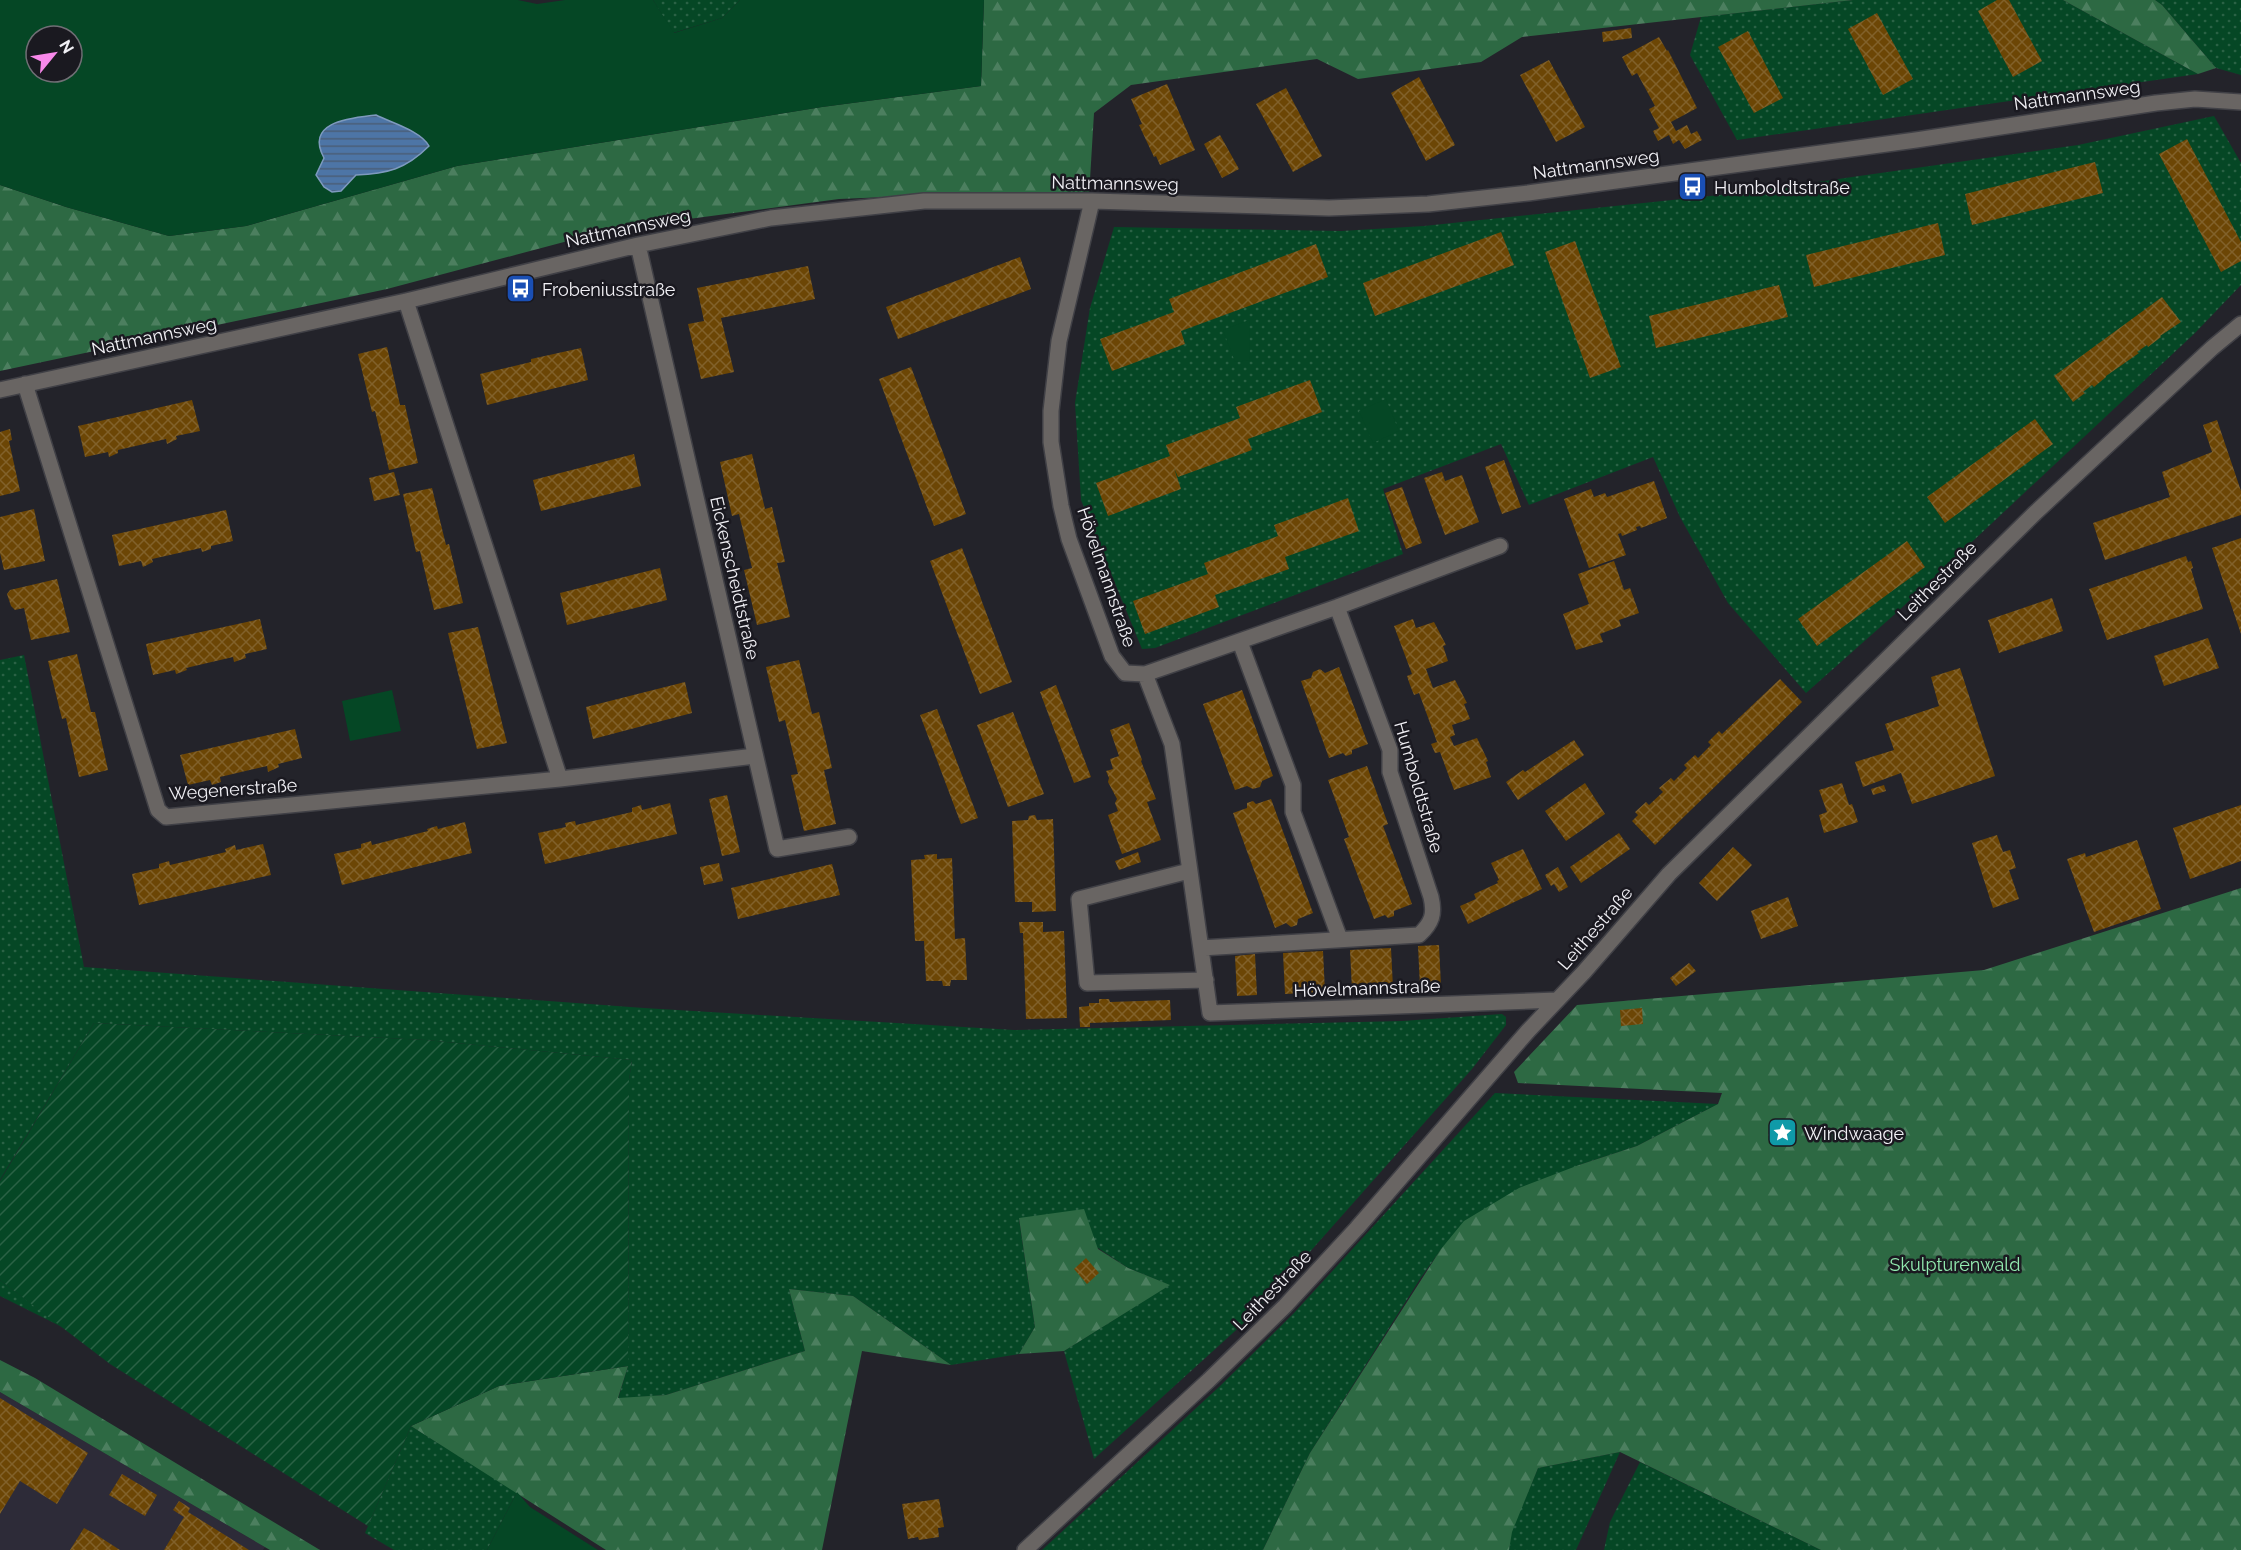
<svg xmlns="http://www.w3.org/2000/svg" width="2241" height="1550" viewBox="0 0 2241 1550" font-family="Raleway,sans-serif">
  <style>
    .built { fill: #2d2b38 }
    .grass { fill: url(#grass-dots) }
    .forest { fill: url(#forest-firs) }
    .park { fill: #054725; fill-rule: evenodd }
    .garden { fill: url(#garden-furrows) }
    .water { fill: url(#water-rules); stroke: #7e9abe; stroke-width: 1.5 }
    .building { fill: url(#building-cross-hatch) }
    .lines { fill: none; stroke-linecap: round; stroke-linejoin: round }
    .minor-casing { stroke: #404046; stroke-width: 18 }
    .minor { stroke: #696563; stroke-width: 15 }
    .labels { text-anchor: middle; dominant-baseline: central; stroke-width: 5; stroke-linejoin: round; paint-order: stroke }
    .street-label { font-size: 18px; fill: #f1f0f5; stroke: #1a1920 }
    .poi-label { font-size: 18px; fill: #f1f0f5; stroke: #1a1920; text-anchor: start }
    .park-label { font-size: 18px; fill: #93ebb0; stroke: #1a1920 }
  </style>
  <defs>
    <pattern id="grass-dots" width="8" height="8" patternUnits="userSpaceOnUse" patternTransform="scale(1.5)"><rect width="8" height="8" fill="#054725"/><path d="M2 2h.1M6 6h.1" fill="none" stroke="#2a6245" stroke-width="1.8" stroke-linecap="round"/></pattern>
    <pattern id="forest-firs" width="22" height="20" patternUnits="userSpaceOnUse" patternTransform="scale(1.5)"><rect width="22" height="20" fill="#2d6943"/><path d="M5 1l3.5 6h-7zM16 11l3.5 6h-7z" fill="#4c7f5f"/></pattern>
    <pattern id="garden-furrows" width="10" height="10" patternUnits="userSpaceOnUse" patternTransform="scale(1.5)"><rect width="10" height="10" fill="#054725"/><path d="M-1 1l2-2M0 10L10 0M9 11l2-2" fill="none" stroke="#2a6245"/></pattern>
    <pattern id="water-rules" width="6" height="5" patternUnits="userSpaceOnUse" patternTransform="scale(1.5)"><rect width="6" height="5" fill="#4d75a6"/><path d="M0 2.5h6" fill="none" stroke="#4a5e78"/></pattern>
    <pattern id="building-cross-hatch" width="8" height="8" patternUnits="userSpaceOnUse" patternTransform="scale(1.5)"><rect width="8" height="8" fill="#6c4605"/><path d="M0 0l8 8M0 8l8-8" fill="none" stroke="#81612a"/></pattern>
  </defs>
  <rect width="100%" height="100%" fill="#23232a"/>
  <path class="built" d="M0 1392 265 1547 263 1550H0Z"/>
  <path class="grass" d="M653 0H740L722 18 673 33Z
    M1853 0H2063L2198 74 1737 140 1690 55 1701 17Z
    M2155 0H2241V75L2216 68 2162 5Z
    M2214 116 2241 163V285L2195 333 1895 614 1806 693 1728 603 1680 517 1653 457 1529 505 1501 444 1383 489 1403 554 1155 648 1142 649 1081 500 1075 403 1090 308 1114 227 1341 231 1424 226 1739 193 2078 145Z
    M24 655 84 967 644 1008 1014 1030 1402 1021 1502 1014 1506 1017V1025L1472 1069 1277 1289 1245 1322 1094 1459 1064 1351 1169 1285 1128 1268 1098 1248 1019 1219 1035 1327 1019 1354 951 1365 853 1296 789 1289 805 1351 666 1395 618 1399 628 1366 629 1080 632 1060 426 1040 94 1023 0 1180V660Z
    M1495 1093 1718 1104 1637 1146 1579 1165 1442 1248 1420 1279 1310 1453 1263 1550H1042L1219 1387 1294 1313Z
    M0 1280 64 1328 0 1296Z
    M411 1426 517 1492 487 1550H394L365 1533Z
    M1620 1452 1576 1550H1509L1511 1532 1538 1468Z
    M1640 1462 1821 1550H1604L1610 1522Z"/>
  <path class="forest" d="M984 0H1853L1522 37 1481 62 1358 79 1317 59 1131 85 1094 113 1089 196 981 193 839 199 613 229 387 289 0 371V185L66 207 169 236 246 226 457 166 822 107 981 86Z
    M2063 0H2155L2162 5 2216 68 2198 74Z
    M2241 888V1550H1821L1620 1452 1538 1468 1512 1532 1509 1550H1263L1310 1453 1441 1249 1464 1221 1519 1188 1579 1165 1637 1146 1718 1104 1722 1093 1518 1083 1514 1072 1577 1005 1984 970Z
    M1084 1209 1098 1249 1128 1268 1170 1285 1064 1351 1019 1354 1035 1327 1019 1218Z
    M789 1289 853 1296 951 1365 862 1351 822 1550H606L411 1426 499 1386 628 1366 618 1398 666 1395 805 1351Z
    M0 1360 35 1378 320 1550H270L0 1392Z"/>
  <path class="park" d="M0 0H518L537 4 565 0H653L674 33 722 18 740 0H984L981 86 822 107 457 166 246 226 169 236 66 207 0 185ZM36 36H72V72H36Z
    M1249 320 1250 360 1235 362 1223 330Z
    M1386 399 1399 431 1373 443 1359 411Z
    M392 690 401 731 350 741 342 701Z
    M517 1492 530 1507 598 1550H487Z"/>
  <path class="garden" d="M94 1023 426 1040 632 1060 629 1080 628 1366 499 1386 411 1426 368 1526 110 1364 0 1280V1181Z"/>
  <path class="water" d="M376 115C392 123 421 131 429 146 406 169 387 174 356 175L341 191 332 192 324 187 316 175 324 158C304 121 352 118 376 115Z"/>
  <path class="building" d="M1997 0H2009L2042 61 2013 77 1978 11Z
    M1877 13 1913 79 1883 95 1848 29Z
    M1631 28 1632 38 1603 42 1602 32Z
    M1748 31 1783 98 1754 113 1718 47Z
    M1659 37 1667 51 1668 50 1697 108 1671 122 1676 131 1687 125 1691 134 1697 131 1702 140 1685 149 1679 140 1673 144 1669 135 1658 141 1653 131 1659 128 1649 109 1655 106 1637 73 1632 76 1622 57Z
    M1549 60 1585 127 1556 142 1520 75Z
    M1419 77 1455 145 1426 161 1391 93Z
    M1167 84 1195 150 1160 165 1156 156 1154 157 1139 125 1142 124 1131 99Z
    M1286 88 1322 156 1293 172 1256 104Z
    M1220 135 1239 169 1222 178 1204 144Z
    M2187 139 2241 242V261L2221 272 2159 154Z
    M2095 162 2103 193 1972 225 1965 194Z
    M1938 223 1945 255 1814 287 1806 255Z
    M1501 232 1514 265 1375 316 1363 283Z
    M1575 241 1621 367 1590 378 1545 252Z
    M1316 244 1328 277 1181 331 1185 344 1112 371 1100 339 1174 312 1169 299Z
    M1020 257 1031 289 898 339 886 307Z
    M808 266 815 299 721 318 734 372 701 379 688 324 704 321 697 288Z
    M1779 285 1788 317 1656 348 1649 316Z
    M2162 297 2181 322 2160 336 2161 337 2148 347 2147 345 2137 352 2139 353 2106 376V377L2094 387 2092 385 2083 392 2085 393 2073 402 2054 376Z
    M387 347 400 405H405L418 463 389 470 375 411 372 412 358 354Z
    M581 348 588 380 487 405 480 374 531 362V359Z
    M911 367 966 514 934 526 879 379Z
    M1310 380 1322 412 1248 439 1252 450 1178 477 1174 468 1181 489 1108 516 1096 483 1170 456 1166 445 1240 418 1236 407Z
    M192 400 200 431 176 436 177 439 167 444 166 439 118 450V453L109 457 108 452 85 457 78 426Z
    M2035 419 2053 444 1945 523 1927 497Z
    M2217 420 2241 491V515L2105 560 2093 523 2170 497 2162 472 2212 452 2203 425Z
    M10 429 12 440 9 441 20 491 0 496V432Z
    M634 454 641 486 541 511 533 480Z
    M752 454 765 509 772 507 785 562 777 563 790 617 757 625 744 570 752 568 739 514 732 516 720 462Z
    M1504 460 1521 507 1502 514 1485 467Z
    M394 472 400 495 374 501 369 478Z
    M1442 472 1445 481 1462 475 1479 522 1445 535 1424 478Z
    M1654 481 1667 518 1641 528 1640 526 1636 527 1637 530 1622 536 1621 533 1618 534 1626 555 1589 568 1564 499 1591 489 1594 497 1605 493 1607 497Z
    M1402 487 1422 543 1406 549 1385 493Z
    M432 488 446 545 449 544 463 603 434 610 420 551 416 552 403 494Z
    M1348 498 1359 531 1285 557 1289 569 1215 595 1219 607 1145 634 1133 601 1208 574 1204 563 1278 536 1274 525Z
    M34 509 45 561 4 570 0 553V517Z
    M226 510 233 541 211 546V549L202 552 201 548 152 559 153 562 143 567 141 561 119 566 112 535Z
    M2241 538V634L2212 548Z
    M1907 541 1925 567 1817 646 1798 619Z
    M962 548 1012 682 980 694 930 561Z
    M2186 556 2188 562 2191 561 2193 568 2191 569 2203 609 2107 640 2089 589Z
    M1614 561 1624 590 1630 588 1639 613 1619 620 1621 626 1600 634 1603 642 1576 650 1563 614 1589 604 1578 574Z
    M660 568 667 600 567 625 560 593Z
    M57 579 70 632 31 640 24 608 15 610 11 606 7 594 10 590Z
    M2052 598 2063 631 1999 653 1988 620Z
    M260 619 267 649 245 654 246 658 234 662 233 657 186 668 187 670 176 674 175 670 153 675 146 644Z
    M1413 619 1416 628 1434 622 1446 645 1443 646 1448 661 1426 669 1433 688 1455 680 1467 703 1464 704 1470 719 1452 725 1455 735 1450 737 1454 746 1477 738 1488 761 1486 762 1491 777 1454 790 1440 752 1435 753 1431 744 1437 742 1419 693 1414 695 1410 685 1407 676 1412 674 1394 626Z
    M478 627 507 743 477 749 448 633Z
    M2208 638 2219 668 2164 686 2154 656Z
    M77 654 91 712H95L108 770 79 777 66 718 62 719 48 661Z
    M799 660 812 714 819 712 832 768 824 770 836 824 804 831 791 775 798 774 785 720 779 722 766 667Z
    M1339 667 1368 744 1352 750V754L1346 756 1343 753 1329 758 1301 681 1311 678 1313 672 1320 669 1325 673Z
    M1960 668 1995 776 1912 804 1901 773 1863 787 1855 762 1894 750 1885 724 1939 706 1931 677Z
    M1780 679 1802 702 1655 845 1632 821 1638 815 1635 812 1646 802 1649 805 1663 792 1659 788 1671 778 1674 781 1687 768 1684 765 1695 755 1698 758 1711 745 1708 742 1719 731 1722 734Z
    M685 682 692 713 593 739 586 707Z
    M1056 685 1091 777 1074 783 1040 692Z
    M1242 690 1273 776 1262 781 1260 787 1253 789 1247 786 1235 790 1203 704Z
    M937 709 978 818 961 824 920 715Z
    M1013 712 1044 794 1008 807 977 725Z
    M1129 723 1142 760 1141 761 1156 799 1147 802 1161 840 1122 854 1108 815 1118 811 1115 803 1117 799 1108 782 1109 778 1106 771 1113 769 1110 759 1119 756 1110 730Z
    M295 729 302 758 278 764 279 767 268 772 267 766 220 777 221 782 212 785 210 780 188 785 180 755Z
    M1574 740 1584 755 1518 800 1506 782 1523 770 1525 772Z
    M1367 766 1388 824 1383 826 1412 904 1394 911V916L1388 918 1385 915 1374 919 1344 839 1349 837 1328 780Z
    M1585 783 1605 814 1566 841 1545 811Z
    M1842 783 1849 805 1852 804 1858 822 1824 833 1819 815 1827 812 1819 790Z
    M1884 785 1886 791 1873 795 1871 789Z
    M727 795 740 852 722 856 709 799Z
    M1271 799 1313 913 1298 919 1297 925 1291 927 1286 923 1275 928 1233 813 1247 808V803L1253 801 1256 804Z
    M670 803 677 834 545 864 538 833 566 827 565 823 575 821 576 825 632 812V808L641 805 642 810Z
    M2241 805V861L2190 879 2173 828Z
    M1035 815 1037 820 1053 819 1056 911 1032 912V902H1015L1012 821 1028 820 1029 816Z
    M465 822 472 853 342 885 334 854 361 848V844L371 841 372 845 428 831 427 829 437 826 438 829Z
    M1619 833 1630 849 1581 883 1570 867Z
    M1997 835 2003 852 2010 850 2016 868 2009 870 2019 899 1993 908 1972 843Z
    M2137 840 2161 909 2094 932 2067 859 2085 853 2086 857Z
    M263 844 271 875 139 905 132 874 159 868V864L169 861 170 865 226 852 225 849 235 845 236 850Z
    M1733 847 1752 865 1717 901 1699 883Z
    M1523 849 1542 889 1468 924 1460 906 1476 899 1474 894 1498 883 1497 881 1499 880 1491 863Z
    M1138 852 1141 862 1119 870 1115 861Z
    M937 854V859L952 858 955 939 965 938 967 980H951L950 986H943L942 981H926L924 941H915L911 860 925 859 924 855Z
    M719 863 723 881 704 885 700 867Z
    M832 864 840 895 738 919 731 888Z
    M1558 867 1568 887 1559 892 1554 884 1551 886 1545 875Z
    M1788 897 1798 926 1761 939 1751 911Z
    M1019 922H1043V932L1064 931 1067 1018 1026 1019 1023 933H1020Z
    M1439 945 1441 986 1420 987 1418 946Z
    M1391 948 1393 988 1352 990 1350 950Z
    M1323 951 1325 992 1285 994 1283 953Z
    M1255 954 1257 995 1237 996 1235 956Z
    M1689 963 1696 971 1676 986 1670 978Z
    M1099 999H1109L1110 1002 1170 1000 1171 1020 1090 1023V1027H1080L1079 1007 1089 1006V1003H1099Z
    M1642 1008 1643 1024 1621 1026 1620 1010Z
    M1086 1258 1099 1273 1087 1284 1074 1269Z
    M0 1398 88 1453 57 1504 20 1481 0 1514Z
    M122 1474 157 1495 145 1516 109 1495Z
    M939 1499 944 1527 938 1528 939 1537 919 1540 918 1537 908 1539 902 1504Z
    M179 1501 190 1508 188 1512 249 1550H164L184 1517 173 1510Z
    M84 1528 95 1534 120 1550H70Z"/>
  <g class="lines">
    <defs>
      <path id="minor" d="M1092 201 1059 341 1051 411V442L1061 506 1069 539 1112 656 1125 673 1145 674 1337 607 1500 546
        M638 245 777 849 849 837
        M406 301 560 779
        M25 384 158 810 166 817 560 779 755 756
        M0 390 406 301 638 245 771 218 924 201H1092L1329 208 1428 204 1528 193 1916 140 2156 103 2195 99 2241 102
        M1240 642 1293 785V812L1340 939
        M1145 674 1172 744 1210 1013 1557 1000
        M1189 871 1079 899 1087 983 1206 980
        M1201 948 1419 935C1432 923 1435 914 1431 897L1390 772V750L1337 607
        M1025 1550 1209 1380 1285 1306 1357 1228 1528 1031 1584 972 1669 874 2035 513 2212 348 2241 324"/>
    </defs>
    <use href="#minor" class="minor-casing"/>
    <use href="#minor" class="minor"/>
  </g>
  <defs>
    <symbol id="bus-square" viewBox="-11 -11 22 22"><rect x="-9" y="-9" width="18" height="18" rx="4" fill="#1a4fb4" stroke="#1a1920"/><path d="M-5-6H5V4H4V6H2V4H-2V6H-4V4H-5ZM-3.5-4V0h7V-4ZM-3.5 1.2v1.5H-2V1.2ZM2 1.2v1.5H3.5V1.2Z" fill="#fff"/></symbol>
    <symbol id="sight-square" viewBox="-11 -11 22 22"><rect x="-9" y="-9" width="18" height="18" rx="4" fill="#0f9aa8" stroke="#1a1920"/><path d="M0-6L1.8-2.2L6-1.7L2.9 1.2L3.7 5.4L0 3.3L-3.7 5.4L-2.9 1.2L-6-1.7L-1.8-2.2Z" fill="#fff"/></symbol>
  </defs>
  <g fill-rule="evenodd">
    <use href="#bus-square" x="1676" y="170" width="33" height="33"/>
    <use href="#bus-square" x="504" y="272" width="33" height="33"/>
    <use href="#sight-square" x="1766" y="1116" width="33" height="33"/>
  </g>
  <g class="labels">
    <g class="street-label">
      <text transform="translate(2077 95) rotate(-8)">Nattmannsweg</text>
      <text transform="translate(1596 164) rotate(-8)">Nattmannsweg</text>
      <text transform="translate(1115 183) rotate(1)">Nattmannsweg</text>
      <text transform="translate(628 228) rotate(-12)">Nattmannsweg</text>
      <text transform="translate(154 336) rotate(-12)">Nattmannsweg</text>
      <text transform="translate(1107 577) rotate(71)">Hövelmannstraße</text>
      <text transform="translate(735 578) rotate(77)">Eickenscheidtstraße</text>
      <text transform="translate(1937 581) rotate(-45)">Leithestraße</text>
      <text transform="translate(1419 787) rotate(74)">Humboldtstraße</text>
      <text transform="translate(233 789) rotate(-4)">Wegenerstraße</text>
      <text transform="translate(1595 928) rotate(-49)">Leithestraße</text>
      <text transform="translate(1367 988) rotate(-2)">Hövelmannstraße</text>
      <text transform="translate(1272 1290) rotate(-46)">Leithestraße</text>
    </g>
    <g class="poi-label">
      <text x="1714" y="187">Humboldtstraße</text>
      <text x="542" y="289">Frobeniusstraße</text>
      <text x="1804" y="1133">Windwaage</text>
    </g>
    <g class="park-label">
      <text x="1955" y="1264">Skulpturenwald</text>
    </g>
  </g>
  <g transform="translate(54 54) rotate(60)"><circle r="28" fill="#1a1920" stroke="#706f75" stroke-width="1.5"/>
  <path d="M0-4.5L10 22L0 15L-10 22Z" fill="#f888ea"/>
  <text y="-9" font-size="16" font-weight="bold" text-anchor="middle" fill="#f1f0f5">N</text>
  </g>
</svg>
